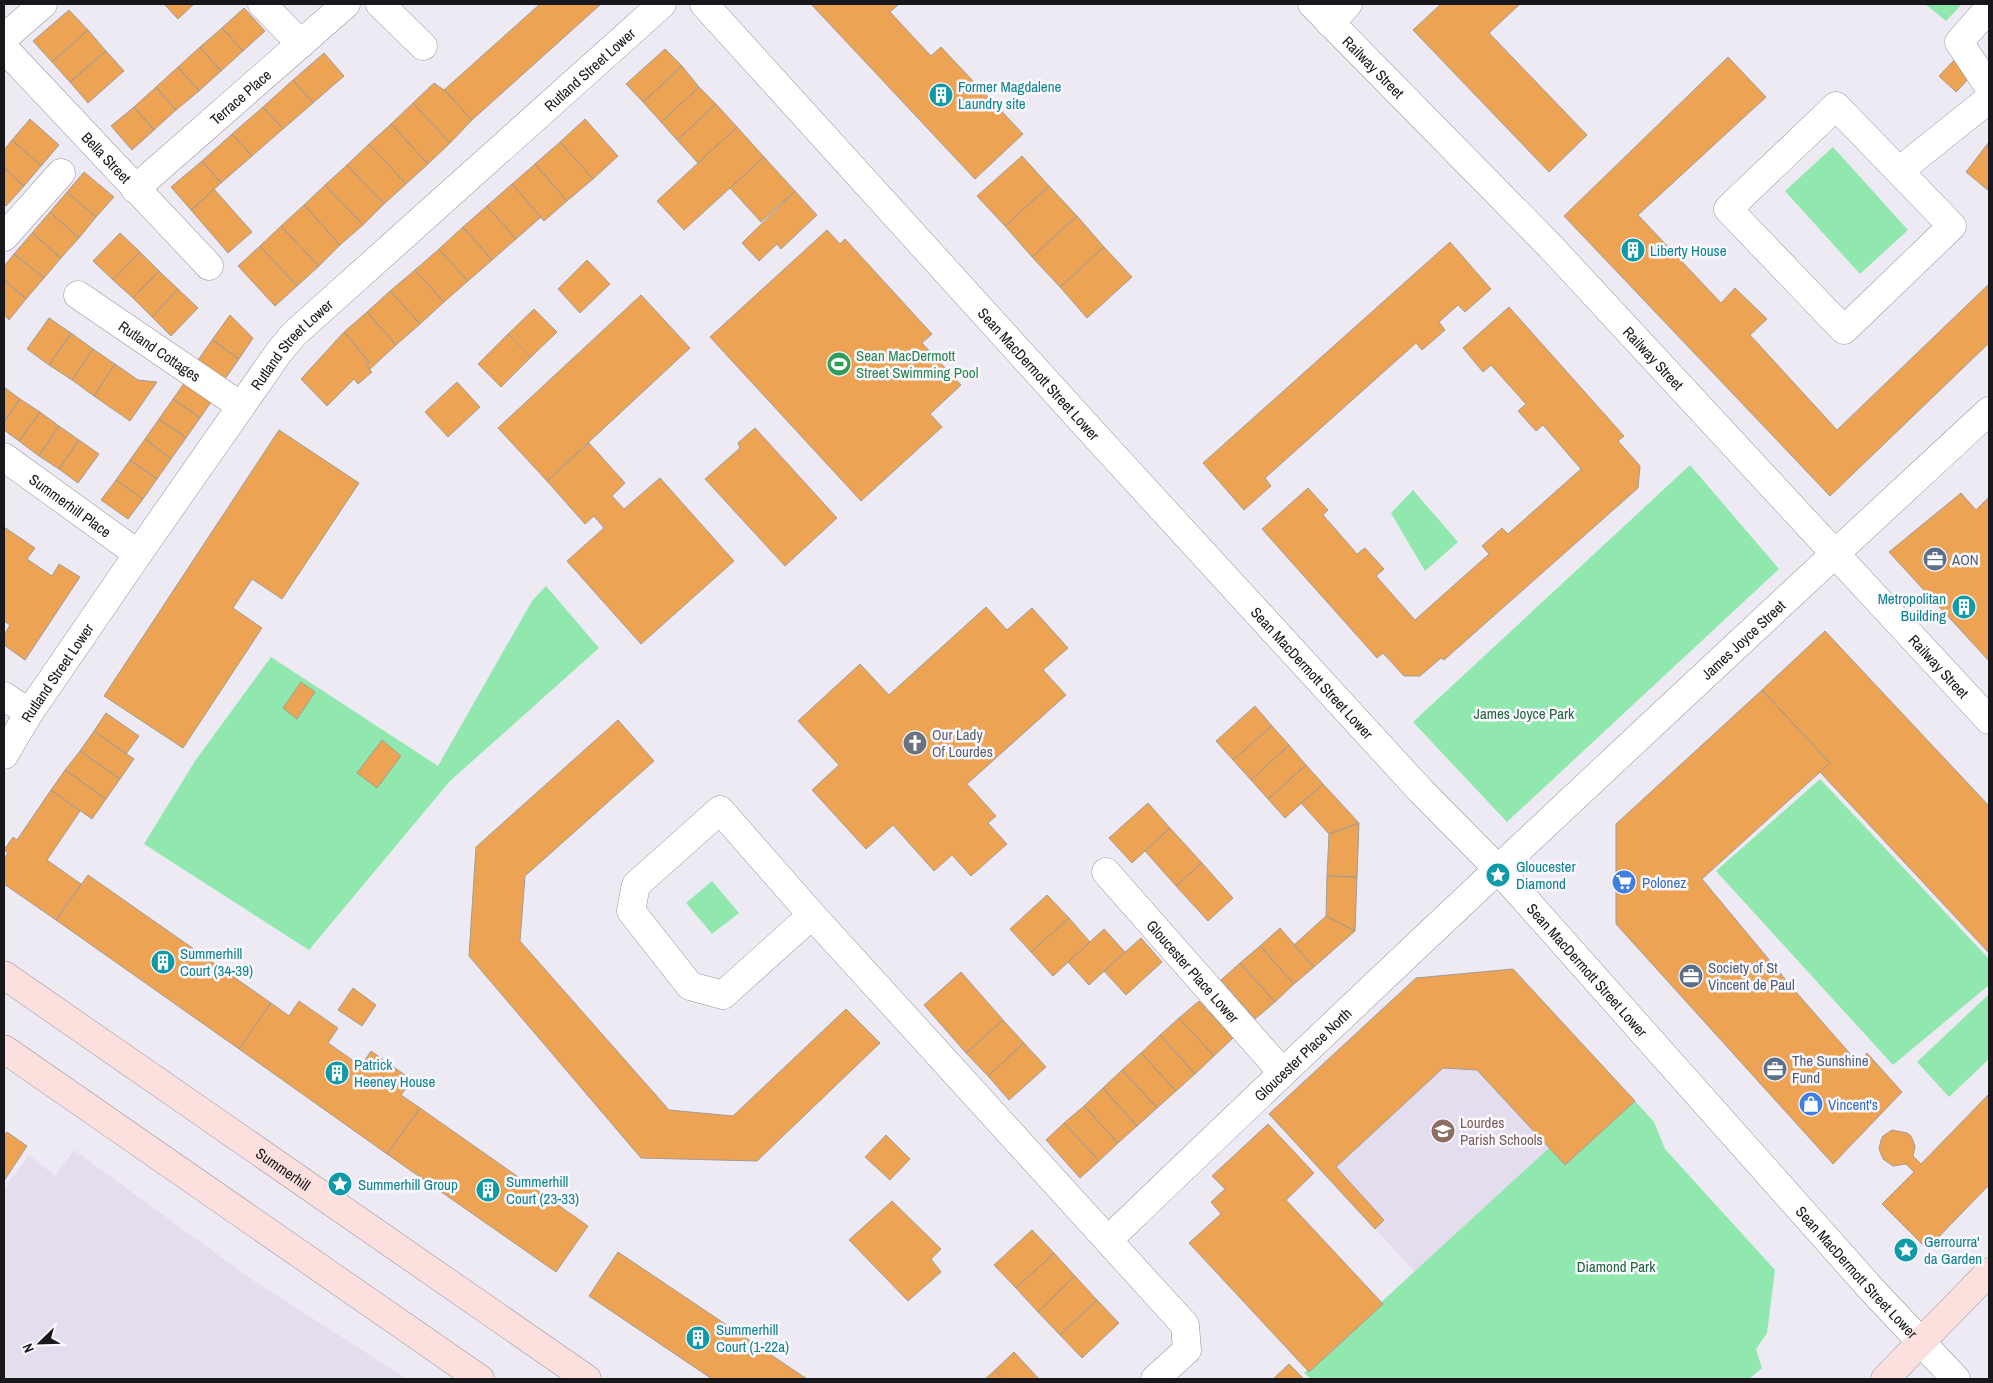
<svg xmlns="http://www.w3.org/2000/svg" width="1993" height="1383" viewBox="0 0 1993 1383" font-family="'Archivo Narrow',sans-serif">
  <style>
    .built { fill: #e3ddee }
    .green { fill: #90e8ae }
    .building { fill: #eca353; stroke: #a49c95 }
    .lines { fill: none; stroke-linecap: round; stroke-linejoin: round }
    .pedestrian-casing { stroke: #97949e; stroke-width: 29 }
    .minor-casing { stroke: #97949e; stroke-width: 29 }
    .tertiary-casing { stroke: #97949e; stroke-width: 29 }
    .secondary-casing { stroke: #97949e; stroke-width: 29 }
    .pedestrian { stroke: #fff; stroke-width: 28 }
    .minor { stroke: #fff; stroke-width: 28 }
    .tertiary { stroke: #fff; stroke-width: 28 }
    .secondary { stroke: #fbe0de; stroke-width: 28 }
    .labels { text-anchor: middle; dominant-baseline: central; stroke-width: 5; stroke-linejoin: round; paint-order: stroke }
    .street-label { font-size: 15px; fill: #18171b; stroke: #faf8fe }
    .culture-label { font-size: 15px; fill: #0d838f; stroke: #faf8fe; text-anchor: start }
    .leisure-label { font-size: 15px; fill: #27864d; stroke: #faf8fe; text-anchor: start }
    .service-label { font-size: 15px; fill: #4e5e75; stroke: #faf8fe; text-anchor: start }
    .park-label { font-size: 15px; fill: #21653d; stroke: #faf8fe }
    .worship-label { font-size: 15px; fill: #5b616d; stroke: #faf8fe; text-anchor: start }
    .shop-label { font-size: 15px; fill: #366cbe; stroke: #faf8fe; text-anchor: start }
    .education-label { font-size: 15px; fill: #785e54; stroke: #faf8fe; text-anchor: start }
  </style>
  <rect width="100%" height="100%" fill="#edeaf4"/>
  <path class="built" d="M1513 969 1635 1101 1565 1165 1549 1148 1415 1272 1269 1114 1416 978Z
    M74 1150 251 1279 407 1379H4V1189L29 1155 55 1176Z"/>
  <path class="green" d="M1925 4H1962L1946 21Z
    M1833 147 1908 230 1860 274 1785 191Z
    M1690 465 1779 569 1507 822 1413 722Z
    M1413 490 1458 542 1425 571 1391 513Z
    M546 586 599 648 450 781 309 950 144 844 195 761 271 657 438 766 532 601Z
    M1820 779 1989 959V985L1893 1065 1716 871Z
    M712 881 739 913 712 934 686 903Z
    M1989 994V1059L1949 1097 1917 1062Z
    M1635 1101 1654 1122 1665 1149 1775 1270 1767 1333 1756 1349 1762 1368 1749 1379H1311L1304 1373 1549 1148 1565 1165Z"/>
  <path class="building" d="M164 4H194L178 19Z
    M540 4H601L472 120 444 90Z
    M811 4H899L890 12 931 56 941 47 1023 134 975 179Z
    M1441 4H1520L1489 33 1587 135 1549 172 1413 30Z
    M244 8 265 31 243 51 222 28Z
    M69 10 88 30 52 62 33 41Z
    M222 28 243 51 221 71 200 47Z
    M88 30 106 51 70 82 52 62Z
    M200 47 221 71 199 91 178 67Z
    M665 49 682 66 643 102 626 84Z
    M106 51 124 71 88 103 70 82Z
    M324 53 344 76 313 103 293 80Z
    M1728 57 1766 97 1638 215 1721 303 1735 288 1767 319 1750 335 1837 430 1989 284V343L1830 496 1564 216Z
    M1957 57 1974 73 1956 92 1939 76Z
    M682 66 699 87 661 122 643 102Z
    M178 67 199 91 176 110 156 87Z
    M293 80 313 103 283 129 263 107Z
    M434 83 444 90 472 120 450 143 413 103Z
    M156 87 176 110 154 130 134 107Z
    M699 87 716 104 677 140 661 122Z
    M413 103 450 143 428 164 391 124Z
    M716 104 737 127 698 163 677 140Z
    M134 107 154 130 132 150 111 126Z
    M263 107 283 129 252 156 232 134Z
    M30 119 59 145 41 166 12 140Z
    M585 119 618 156 593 179 560 142Z
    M391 124 428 164 406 184 369 144Z
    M737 127 764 157 684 230 657 201Z
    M232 134 252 156 221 183 202 161Z
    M12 140 41 166 24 186 4 168V150Z
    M560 142 593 179 567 201 535 164Z
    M1989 142V191L1966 172Z
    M369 144 406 184 384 204 347 165Z
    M1022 156 1049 186 1005 226 977 196Z
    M764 157 795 191 761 222 730 188Z
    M202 161 221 183 191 210 171 187Z
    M535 164 567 201 544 221 512 184Z
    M347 165 384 204 363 225 325 185Z
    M4 168 24 186 6 206 4 204Z
    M84 172 114 197 96 217 67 192Z
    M512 184 541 217 516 239 487 206Z
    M325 185 363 225 340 245 304 205Z
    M1049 186 1077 216 1032 257 1005 226Z
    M214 189 252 232 228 253 191 210Z
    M795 191 817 215 781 249 777 244 759 261 742 243Z
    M67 192 96 217 79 238 50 212Z
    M304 205 340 245 319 266 281 226Z
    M487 206 516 239 492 260 463 227Z
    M50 212 79 238 61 258 32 233Z
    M1077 216 1104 247 1060 287 1032 257Z
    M281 226 319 266 297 286 260 246Z
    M463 227 492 260 468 281 439 249Z
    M827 230 840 244 845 239 932 334 922 343 961 385 930 414 942 427 861 501 710 337Z
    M32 233 61 258 44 278 14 254Z
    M120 233 140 252 113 280 93 261Z
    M1450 242 1491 289 1465 312 1458 305 1439 322 1445 330 1422 350 1416 343 1265 478 1271 486 1244 510 1203 463Z
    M260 246 297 286 275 306 238 266Z
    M1104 247 1132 277 1087 318 1060 287Z
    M439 249 468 281 444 302 415 270Z
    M140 252 159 271 133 298 113 280Z
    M14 254 44 278 26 299 4 280V266Z
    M587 260 610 284 580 313 558 289Z
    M415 270 444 302 420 324 390 291Z
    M159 271 178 289 152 317 133 298Z
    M4 280 26 299 9 320 4 315Z
    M178 289 198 308 171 336 152 317Z
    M390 291 420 324 396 345 367 312Z
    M641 295 690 348 547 481 498 428Z
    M1509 307 1624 436 1618 441 1640 466 1638 488 1444 660 1441 658 1420 676H1404L1383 653 1377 658 1262 529 1308 488 1328 510 1323 515 1357 554 1365 548 1384 569 1376 576 1415 620 1489 554 1482 546 1502 528 1508 534 1581 469 1543 425 1536 431 1518 411 1526 404 1491 365 1483 372 1463 348Z
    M534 309 557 332 531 357 508 334Z
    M367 312 396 345 370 369 366 365 369 362 344 332Z
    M230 315 253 338 239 359 212 340Z
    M49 318 71 333 49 365 27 349Z
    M344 332 369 362 366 365 372 372 358 384 354 379 327 406 301 379Z
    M71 333 93 349 72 380 49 365Z
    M508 334 531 357 501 387 478 364Z
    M212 340 239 359 225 379 198 360Z
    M93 349 115 364 94 396 72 380Z
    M115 364 138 380 157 382 130 421 94 396Z
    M187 379 214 398 200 418 173 399Z
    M457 382 480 407 448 437 425 412Z
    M4 387 20 399 4 422Z
    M20 399 40 412 19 441 4 430V422Z
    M173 399 200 418 186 438 159 419Z
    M40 412 59 426 39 456 19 441Z
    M159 419 186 438 171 459 145 439Z
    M59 426 79 440 59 469 39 456Z
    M755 428 837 518 785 566 705 479 740 448 738 443Z
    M279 430 359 483 282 599 252 579 233 608 262 628 183 748 104 696Z
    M145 439 171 459 157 479 130 460Z
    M79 440 99 454 78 483 59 469Z
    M589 443 625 483 612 496 624 509 660 478 734 561 641 644 567 561 604 528 594 516 585 524 547 481Z
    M130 460 157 479 143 499 116 480Z
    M116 480 143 499 128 519 101 500Z
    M1961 493 1976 510 1989 497V661L1889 552Z
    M4 527 35 548 27 559 52 576 59 564 80 577 25 660 4 645V635L10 625 4 621Z
    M986 607 1007 630 1032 608 1068 648 1043 670 1066 695 967 784 996 816 988 823 1007 844 971 876 952 855 934 871 893 825 866 849 812 790 839 765 798 721 860 664 889 695Z
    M1825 631 1989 806V953L1820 772 1830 763 1762 690Z
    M301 682 315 692 297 719 283 708Z
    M1762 690 1830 763 1702 879 1795 991 1860 1065 1867 1053 1902 1092 1833 1164 1616 924V824Z
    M1255 706 1272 726 1233 760 1216 741Z
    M106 713 139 736 126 754 94 731Z
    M618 720 654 761 525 876 520 941 669 1110 733 1116 846 1009 880 1043 757 1161 641 1158 469 956 476 847Z
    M1272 726 1289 745 1251 780 1233 760Z
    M94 731 134 759 120 779 80 751Z
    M382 740 401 756 377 788 357 773Z
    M1289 745 1306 765 1268 799 1251 780Z
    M80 751 120 779 106 799 65 770Z
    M1306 765 1323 784 1285 818 1268 799Z
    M65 770 106 799 92 819 51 790Z
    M1323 784 1359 823 1329 834 1301 803Z
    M51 790 80 811 47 860 81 884 56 920 4 884V859L8 853 4 850 13 837 17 840Z
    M1148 803 1170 828 1132 863 1109 838Z
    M1359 823 1357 877 1327 876 1329 834Z
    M1170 828 1202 863 1176 886 1145 851Z
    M1202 863 1233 898 1208 921 1176 886Z
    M88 875 271 1003 239 1049 56 920Z
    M1327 876 1357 877 1355 931 1326 916Z
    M1047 895 1069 918 1031 952 1010 929Z
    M1326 916 1355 931 1314 967 1294 945Z
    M1069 918 1090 942 1053 976 1031 952Z
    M1280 928 1314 967 1294 984 1260 946Z
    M1104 929 1125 952 1089 985 1068 962Z
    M1141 938 1162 962 1126 995 1104 971Z
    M1260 946 1294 984 1275 1002 1240 963Z
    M1240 963 1275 1002 1255 1019 1221 980Z
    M1513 969 1635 1101 1565 1165 1477 1070 1443 1068 1336 1167 1384 1220 1375 1229 1269 1114 1416 978Z
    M961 972 1003 1020 966 1053 924 1005Z
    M353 988 376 1005 362 1026 338 1010Z
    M299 1001 338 1028 328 1043 361 1066 371 1051 412 1080 401 1095 420 1108 387 1154 239 1049 271 1003 289 1016Z
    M1199 1001 1233 1038 1214 1056 1179 1018Z
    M1179 1018 1214 1056 1195 1074 1160 1035Z
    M1003 1020 1024 1043 988 1076 966 1053Z
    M1160 1035 1195 1074 1176 1091 1141 1053Z
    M1024 1043 1046 1067 1009 1100 988 1076Z
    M1141 1053 1176 1091 1157 1108 1122 1070Z
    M1122 1070 1157 1108 1137 1126 1103 1088Z
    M1103 1088 1137 1126 1118 1143 1084 1106Z
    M1989 1094V1185L1927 1249 1882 1204 1914 1172 1906 1164 1893 1166 1883 1159 1879 1149 1881 1140 1883 1136 1892 1130 1907 1133 1911 1136 1915 1146 1913 1156 1921 1164Z
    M1084 1106 1118 1143 1099 1161 1064 1123Z
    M420 1108 588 1226 556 1272 387 1154Z
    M1064 1123 1099 1161 1080 1178 1046 1140Z
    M1268 1124 1314 1173 1286 1200 1383 1304 1309 1372 1189 1243 1221 1214 1211 1202 1225 1189 1212 1176Z
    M7 1132 27 1146 4 1181V1136Z
    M886 1135 910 1159 890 1180 865 1157Z
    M892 1201 941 1249 931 1259 941 1272 908 1301 849 1240Z
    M1032 1230 1054 1253 1016 1288 994 1265Z
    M618 1252 807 1379H712L589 1296Z
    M1054 1253 1075 1276 1038 1312 1016 1288Z
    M1075 1276 1097 1300 1060 1335 1038 1312Z
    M1097 1300 1119 1323 1082 1358 1060 1335Z
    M1014 1352 1039 1379H1004L995 1370Z
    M1289 1364 1304 1379H1273Z
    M995 1370 1004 1379H985Z"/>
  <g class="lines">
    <defs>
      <path id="pedestrian" d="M1989 8 1959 42 1989 87
        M1330 23 1348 4"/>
      <g id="minor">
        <path d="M262 4 301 44"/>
        <path d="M380 4 423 46"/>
        <path id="s1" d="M1312 4 1550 246 1989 720"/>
        <path d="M4 38 43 4"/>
        <path id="s2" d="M4 48 209 266"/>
        <path d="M1836 106 1952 226 1844 330 1728 209Z"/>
        <path d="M1899 171 1989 99"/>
        <path id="s3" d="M135 189 346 4"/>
        <path d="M4 237 61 173"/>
        <path id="s4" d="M78 295 241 406"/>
        <path id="s5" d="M4 457 138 554"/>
        <path d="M4 696 29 713"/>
        <path id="s6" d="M4 755 29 713 138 554 279 352 294 334 662 4"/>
        <path id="s7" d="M1106 872 1282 1072"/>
        <path d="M812 915 723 995 690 986 631 911 636 885 720 810 812 915 1185 1325 1187 1350 1155 1379"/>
        <path id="s8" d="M1108 1240C1399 960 1693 685 1989 411"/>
      </g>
      <g id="tertiary">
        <path id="s9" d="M704 4 1102 443 1421 791 1498 869 1873 1291 1956 1379"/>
      </g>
      <g id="secondary">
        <path id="s10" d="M4 975 587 1379"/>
        <path d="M4 1049 480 1379"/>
        <path d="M1885 1379 1989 1272"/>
      </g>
    </defs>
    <use href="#pedestrian" class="pedestrian-casing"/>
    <use href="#minor" class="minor-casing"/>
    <use href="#tertiary" class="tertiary-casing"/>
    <use href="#secondary" class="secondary-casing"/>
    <use href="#pedestrian" class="pedestrian"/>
    <use href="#minor" class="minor"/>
    <use href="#tertiary" class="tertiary"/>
    <use href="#secondary" class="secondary"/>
  </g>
  <defs>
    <symbol id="building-disc" viewBox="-11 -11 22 22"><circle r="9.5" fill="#0f9aa8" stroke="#faf8fe"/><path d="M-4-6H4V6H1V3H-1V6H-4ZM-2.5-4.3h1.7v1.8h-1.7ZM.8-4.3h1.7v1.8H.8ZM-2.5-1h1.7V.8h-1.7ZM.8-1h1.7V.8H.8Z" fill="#fff"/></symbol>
    <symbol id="stadium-disc" viewBox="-11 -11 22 22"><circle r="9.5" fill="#2e9e5b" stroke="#faf8fe"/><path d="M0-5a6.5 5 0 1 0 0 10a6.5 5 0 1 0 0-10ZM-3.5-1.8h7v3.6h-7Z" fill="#fff"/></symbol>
    <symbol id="office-disc" viewBox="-11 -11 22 22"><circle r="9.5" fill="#5c6f8a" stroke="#faf8fe"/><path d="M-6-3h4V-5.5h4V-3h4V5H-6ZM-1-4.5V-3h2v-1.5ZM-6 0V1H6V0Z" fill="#fff"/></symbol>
    <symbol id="church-disc" viewBox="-11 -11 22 22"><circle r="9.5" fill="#6b7280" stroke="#faf8fe"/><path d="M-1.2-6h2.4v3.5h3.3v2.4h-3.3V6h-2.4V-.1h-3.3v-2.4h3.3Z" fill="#fff"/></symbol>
    <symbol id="sight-disc" viewBox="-11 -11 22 22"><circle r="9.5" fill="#0f9aa8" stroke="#faf8fe"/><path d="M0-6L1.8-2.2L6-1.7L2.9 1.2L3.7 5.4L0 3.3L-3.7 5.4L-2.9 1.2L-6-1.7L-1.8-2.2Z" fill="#fff"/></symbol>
    <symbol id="supermarket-disc" viewBox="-11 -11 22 22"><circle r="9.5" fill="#3f7fe0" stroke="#faf8fe"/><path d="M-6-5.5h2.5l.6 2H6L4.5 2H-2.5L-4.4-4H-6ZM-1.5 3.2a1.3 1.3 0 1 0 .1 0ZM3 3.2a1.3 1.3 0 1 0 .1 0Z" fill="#fff"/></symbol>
    <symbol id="shop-disc" viewBox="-11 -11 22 22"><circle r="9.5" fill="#3f7fe0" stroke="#faf8fe"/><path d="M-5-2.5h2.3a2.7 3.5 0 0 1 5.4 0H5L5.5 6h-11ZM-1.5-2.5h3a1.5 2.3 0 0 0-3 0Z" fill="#fff"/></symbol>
    <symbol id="school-disc" viewBox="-11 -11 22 22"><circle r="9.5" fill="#8d6e63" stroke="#faf8fe"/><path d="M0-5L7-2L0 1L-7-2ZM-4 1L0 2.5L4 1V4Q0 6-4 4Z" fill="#fff"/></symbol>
  </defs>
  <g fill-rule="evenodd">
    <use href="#building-disc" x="927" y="81" width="28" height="28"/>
    <use href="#building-disc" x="1619" y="236" width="28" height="28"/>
    <use href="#stadium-disc" x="825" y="350" width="28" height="28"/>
    <use href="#office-disc" x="1921" y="545" width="28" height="28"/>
    <use href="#building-disc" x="1950" y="593" width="28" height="28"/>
    <use href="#church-disc" x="901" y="729" width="28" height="28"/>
    <use href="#sight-disc" x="1484" y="861" width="28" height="28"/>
    <use href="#supermarket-disc" x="1610" y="868" width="28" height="28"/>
    <use href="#building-disc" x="149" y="948" width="28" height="28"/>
    <use href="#office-disc" x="1677" y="962" width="28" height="28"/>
    <use href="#office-disc" x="1761" y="1055" width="28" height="28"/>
    <use href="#building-disc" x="323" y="1059" width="28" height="28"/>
    <use href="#shop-disc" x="1797" y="1090" width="28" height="28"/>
    <use href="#school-disc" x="1429" y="1117" width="28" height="28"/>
    <use href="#sight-disc" x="326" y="1170" width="28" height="28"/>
    <use href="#building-disc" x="474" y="1176" width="28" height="28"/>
    <use href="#sight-disc" x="1892" y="1236" width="28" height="28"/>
    <use href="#building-disc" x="684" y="1324" width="28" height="28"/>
  </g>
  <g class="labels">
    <g class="street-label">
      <text stroke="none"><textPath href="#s1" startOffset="88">Railway Street</textPath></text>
      <text stroke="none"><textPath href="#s6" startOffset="908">Rutland Street Lower</textPath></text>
      <text stroke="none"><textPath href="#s3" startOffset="140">Terrace Place</textPath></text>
      <text stroke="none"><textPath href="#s2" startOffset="150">Bella Street</textPath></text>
      <text stroke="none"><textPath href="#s6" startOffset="502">Rutland Street Lower</textPath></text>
      <text stroke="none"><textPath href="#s4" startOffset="99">Rutland Cottages</textPath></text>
      <text stroke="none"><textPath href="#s1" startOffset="492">Railway Street</textPath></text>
      <text stroke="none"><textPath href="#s9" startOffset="499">Sean MacDermott Street Lower</textPath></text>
      <text stroke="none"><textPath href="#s5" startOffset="82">Summerhill Place</textPath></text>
      <text stroke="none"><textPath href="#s8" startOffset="874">James Joyce Street</textPath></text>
      <text stroke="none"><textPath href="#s1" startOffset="912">Railway Street</textPath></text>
      <text stroke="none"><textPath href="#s9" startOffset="904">Sean MacDermott Street Lower</textPath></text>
      <text stroke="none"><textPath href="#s6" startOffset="98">Rutland Street Lower</textPath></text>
      <text stroke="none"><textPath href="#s9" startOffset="1309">Sean MacDermott Street Lower</textPath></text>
      <text stroke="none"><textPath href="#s7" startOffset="132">Gloucester Place Lower</textPath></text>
      <text stroke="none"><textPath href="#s8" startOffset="269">Gloucester Place North</textPath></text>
      <text stroke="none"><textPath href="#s10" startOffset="340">Summerhill</textPath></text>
      <text stroke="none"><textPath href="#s9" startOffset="1714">Sean MacDermott Street Lower</textPath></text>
    </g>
    <g class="culture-label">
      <text x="958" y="86">Former Magdalene<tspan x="958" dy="17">Laundry site</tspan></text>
      <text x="1650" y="250">Liberty House</text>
      <text x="1946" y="598" text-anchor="end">Metropolitan<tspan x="1946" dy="17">Building</tspan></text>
      <text x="1516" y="866">Gloucester<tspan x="1516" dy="17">Diamond</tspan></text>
      <text x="180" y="953">Summerhill<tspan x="180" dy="17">Court (34-39)</tspan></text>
      <text x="354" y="1064">Patrick<tspan x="354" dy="17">Heeney House</tspan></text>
      <text x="506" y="1181">Summerhill<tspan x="506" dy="17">Court (23-33)</tspan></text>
      <text x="358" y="1184">Summerhill Group</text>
      <text x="1924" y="1241">Gerrourra'<tspan x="1924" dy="17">da Garden</tspan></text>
      <text x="716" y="1329">Summerhill<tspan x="716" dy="17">Court (1-22a)</tspan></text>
    </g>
    <g class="leisure-label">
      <text x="856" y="355">Sean MacDermott<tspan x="856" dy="17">Street Swimming Pool</tspan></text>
    </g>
    <g class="service-label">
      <text x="1952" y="559">AON</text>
      <text x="1708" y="967">Society of St<tspan x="1708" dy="17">Vincent de Paul</tspan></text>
      <text x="1792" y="1060">The Sunshine<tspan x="1792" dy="17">Fund</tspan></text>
    </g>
    <g class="park-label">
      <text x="1524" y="713">James Joyce Park</text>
      <text x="1616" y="1266">Diamond Park</text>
    </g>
    <g class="worship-label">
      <text x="932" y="734">Our Lady<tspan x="932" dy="17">Of Lourdes</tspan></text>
    </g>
    <g class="shop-label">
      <text x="1642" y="882">Polonez</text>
      <text x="1828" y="1104">Vincent's</text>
    </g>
    <g class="education-label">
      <text x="1460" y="1122">Lourdes<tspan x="1460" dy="17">Parish Schools</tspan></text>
    </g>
  </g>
  <rect width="1993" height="1383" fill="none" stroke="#18171b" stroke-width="10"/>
  <g transform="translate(40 1343) rotate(247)" stroke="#faf8fe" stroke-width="4" paint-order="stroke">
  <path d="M0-4L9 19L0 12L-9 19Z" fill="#18171b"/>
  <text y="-8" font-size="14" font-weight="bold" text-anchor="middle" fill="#18171b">N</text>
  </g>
</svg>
